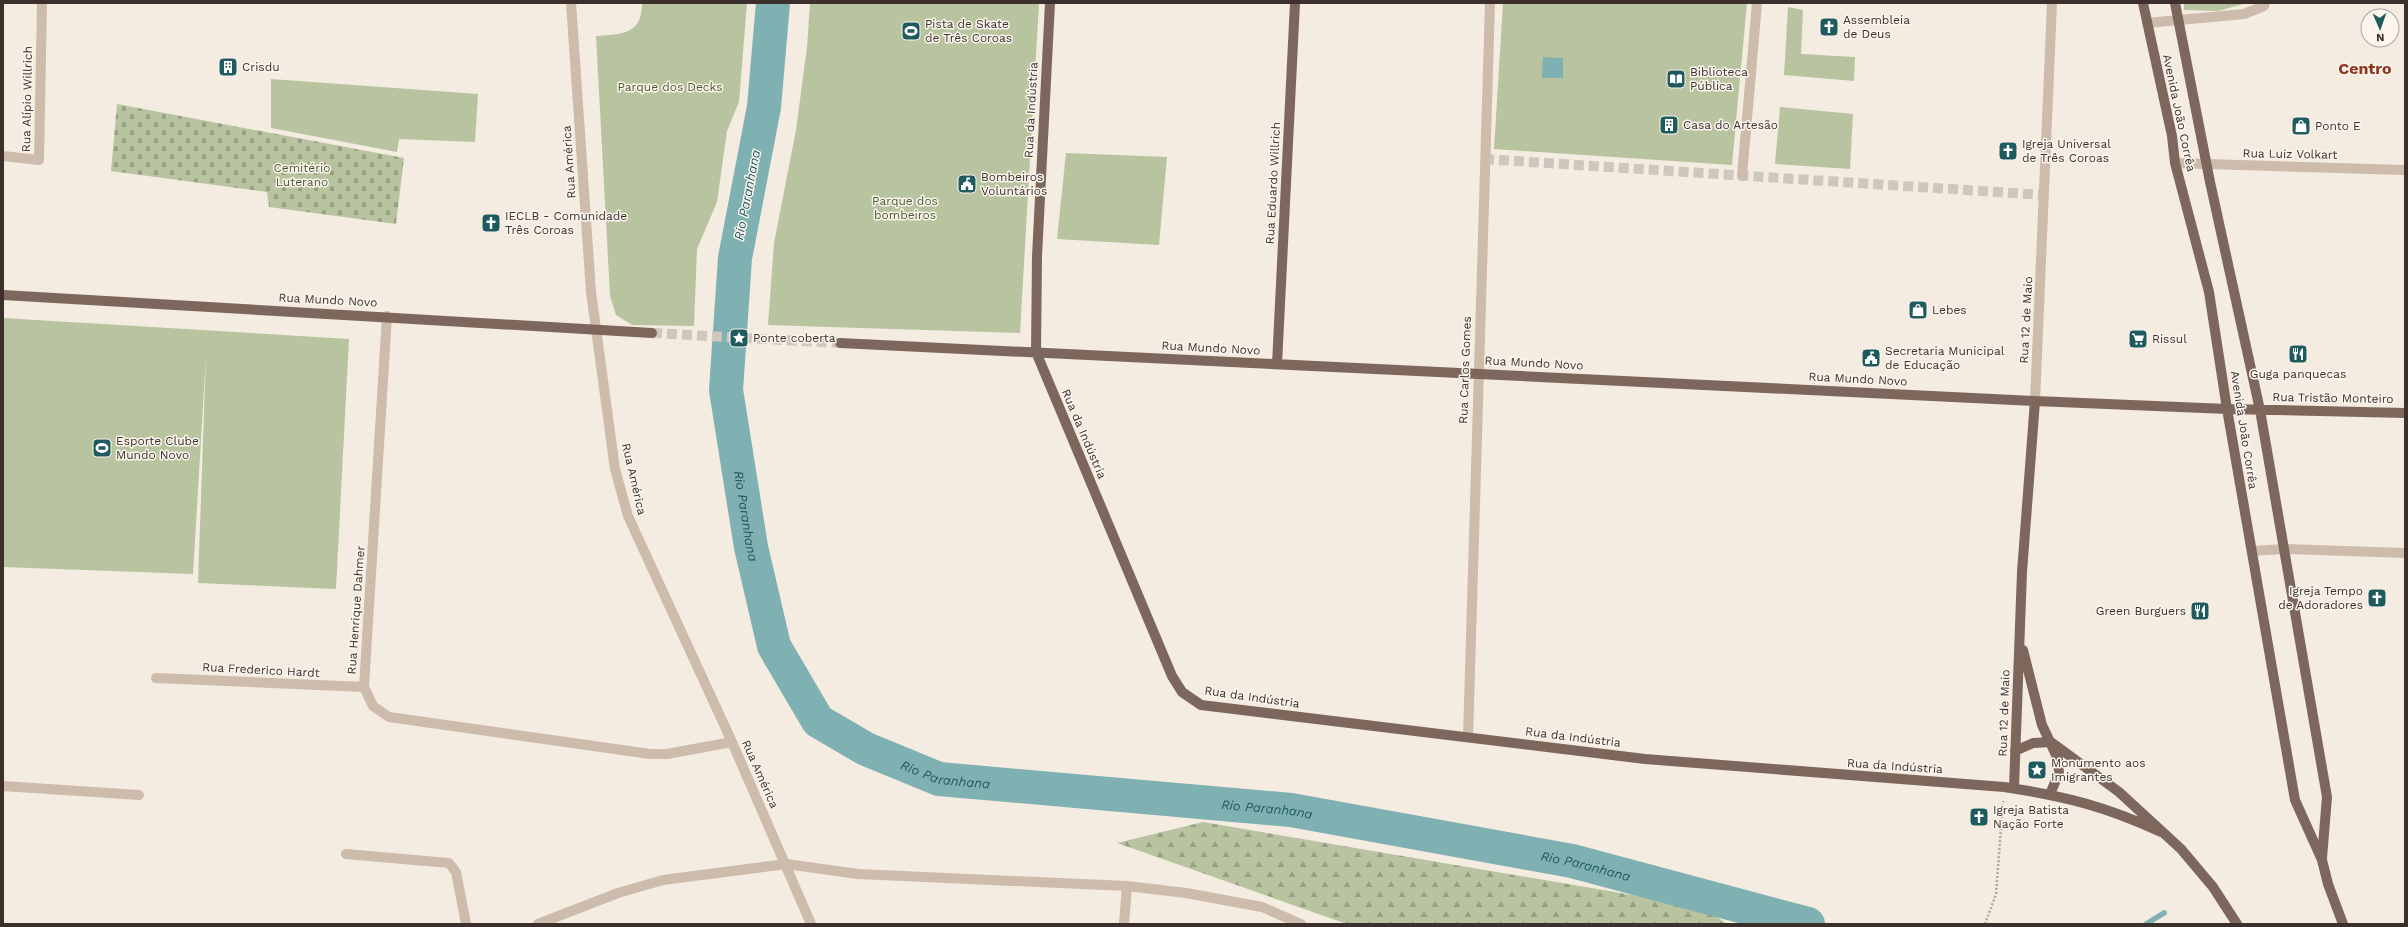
<svg xmlns="http://www.w3.org/2000/svg" width="2408" height="927" viewBox="0 0 2408 927" font-family="'Work Sans',sans-serif">
  <style>
    .green { fill: #b8c4a0 }
    .forest { fill: url(#forest-firs) }
    .cemetery { fill: url(#cemetery-stones) }
    .water { fill: #7fb0b2 }
    .lines { fill: none; stroke-linecap: round; stroke-linejoin: round }
    .stream { stroke: #7fb0b2; stroke-width: 5.5 }
    .river { stroke: #7fb0b2; stroke-width: 34 }
    .minor-tunnel { stroke: #cfc6bd; stroke-width: 10; stroke-dasharray: 10 5; stroke-linecap: butt }
    .major-tunnel { stroke: #cfc6bd; stroke-width: 10; stroke-dasharray: 10 5; stroke-linecap: butt }
    .path { stroke: #b9a596; stroke-width: 2.5; stroke-dasharray: 2 2; stroke-linecap: butt }
    .minor { stroke: #cdbbac; stroke-width: 10 }
    .major { stroke: #7d675c; stroke-width: 10 }
    .labels { text-anchor: middle; dominant-baseline: central; stroke-width: 3; stroke-linejoin: round; paint-order: stroke }
    .poi-label { font-size: 12px; fill: #3b302b; stroke: #fbf5ee; text-anchor: start }
    .park-label { font-size: 12px; fill: #4a5a2e; stroke: #fbf5ee }
    .street-label { font-size: 12px; fill: #3b302b; stroke: #fbf5ee }
    .water-label { font-size: 13px; font-style: italic; fill: #1f5a5e; stroke: #fbf5ee }
    .district-label { font-size: 16px; font-weight: bold; fill: #8c3b22; stroke: #fbf5ee }
  </style>
  <defs>
    <pattern id="forest-firs" width="22" height="20" patternUnits="userSpaceOnUse"><rect width="22" height="20" fill="#b8c4a0"/><path d="M5 1l3.5 6h-7zM16 11l3.5 6h-7z" fill="#97a083"/></pattern>
    <pattern id="cemetery-stones" width="16" height="16" patternUnits="userSpaceOnUse"><rect width="16" height="16" fill="#b8c4a0"/><path d="M2 7V4a2 2 0 0 1 4 0v3zM10 15v-3a2 2 0 0 1 4 0v3z" fill="#97a083"/></pattern>
  </defs>
  <rect width="100%" height="100%" fill="#f4ebe1"/>
  <path class="green" d="M642 3H747L739 102 727 131 717 202 697 249 694 326 632 325 616 315 610 296 596 36C622 34 642 35 642 3Z
    M810 3H1039L1020 333 768 325 774 243 796 130 807 47Z
    M1503 3H1747L1732 165 1494 149Z
    M2184 3H2247L2218 11 2184 10Z
    M1788 7 1803 10 1801 54 1855 57 1854 81 1784 75Z
    M271 79 478 94 475 142 399 139 397 152 271 128Z
    M1780 107 1853 114 1850 169 1775 164Z
    M1066 153 1167 157 1159 245 1057 239Z
    M3 318 349 339 336 589 198 583 206 356 193 574 3 567Z"/>
  <path class="forest" d="M1203 822 1703 907 1727 924H1347L1117 843Z"/>
  <path class="cemetery" d="M117 104 404 158 396 224 269 207 267 192 111 171Z"/>
  <path class="water" d="M1543 57 1563 58V78H1542Z"/>
  <g class="lines">
    <path class="stream" d="M2146 924 2164 913"/>
    <path class="river" id="s1" d="M773 3 764 107 735 258 726 390 751 547 774 646 818 721 866 749 939 779 1291 810 1572 861 1808 924"/>
    <path class="minor-tunnel" d="M1484 159 2044 195"/>
    <path class="major-tunnel" d="M652 333 840 343"/>
    <path class="path" d="M1985 924 1996 894 2003 801"/>
    <path class="minor" d="M571 3 591 292 615 469 628 516 732 742 811 924
      M2147 23 2244 14 2264 6 2265 3
      M3 156 39 160 42 3
      M2175 163 2405 170
      M1742 176 1757 3
      M387 316 364 687 373 706 389 717 650 754H667L732 742
      M2035 401 2052 3
      M2252 551 2284 549 2405 553
      M156 678 364 687
      M1468 737 1490 3
      M3 786 139 795
      M346 854 449 863 456 872 466 924
      M538 924 618 893 663 880 786 864 858 874 1127 886 1186 893 1262 907 1301 924
      M1124 924 1127 886"/>
    <path class="major" d="M1050 3 1037 256 1036 352 1172 676 1182 692 1201 705 1645 759 2004 787C2064 796 2105 806 2161 832
      M2143 3 2172 136 2175 163 2209 292 2227 409 2295 800 2322 860 2328 884 2343 924
      M2175 3 2210 182 2260 410 2284 549 2327 797 2322 858
      M3 295 652 333
      M840 343 2035 401 2227 409 2405 413
      M1277 364 1295 3
      M2023 650 2042 725 2058 759 2059 773 2050 794
      M2015 751 2033 743 2051 742 2119 792 2181 849 2213 887 2237 924
      M2014 788 2022 572 2035 401"/>
  </g>
  <defs>
    <symbol id="church-square" viewBox="-11 -11 22 22"><rect x="-9" y="-9" width="18" height="18" rx="4" fill="#1f5a5e" stroke="#fbf5ee"/><path d="M-1.2-6h2.4v3.5h3.3v2.4h-3.3V6h-2.4V-.1h-3.3v-2.4h3.3Z" fill="#fff"/></symbol>
    <symbol id="stadium-square" viewBox="-11 -11 22 22"><rect x="-9" y="-9" width="18" height="18" rx="4" fill="#1f5a5e" stroke="#fbf5ee"/><path d="M0-5a6.5 5 0 1 0 0 10a6.5 5 0 1 0 0-10ZM-3.5-1.8h7v3.6h-7Z" fill="#fff"/></symbol>
    <symbol id="building-square" viewBox="-11 -11 22 22"><rect x="-9" y="-9" width="18" height="18" rx="4" fill="#1f5a5e" stroke="#fbf5ee"/><path d="M-4-6H4V6H1V3H-1V6H-4ZM-2.5-4.3h1.7v1.8h-1.7ZM.8-4.3h1.7v1.8H.8ZM-2.5-1h1.7V.8h-1.7ZM.8-1h1.7V.8H.8Z" fill="#fff"/></symbol>
    <symbol id="library-square" viewBox="-11 -11 22 22"><rect x="-9" y="-9" width="18" height="18" rx="4" fill="#1f5a5e" stroke="#fbf5ee"/><path d="M-6-4Q-3-5.5-.7-3.5V5Q-3 3-6 4ZM6-4Q3-5.5 .7-3.5V5Q3 3 6 4Z" fill="#fff"/></symbol>
    <symbol id="shop-square" viewBox="-11 -11 22 22"><rect x="-9" y="-9" width="18" height="18" rx="4" fill="#1f5a5e" stroke="#fbf5ee"/><path d="M-5-2.5h2.3a2.7 3.5 0 0 1 5.4 0H5L5.5 6h-11ZM-1.5-2.5h3a1.5 2.3 0 0 0-3 0Z" fill="#fff"/></symbol>
    <symbol id="civic-square" viewBox="-11 -11 22 22"><rect x="-9" y="-9" width="18" height="18" rx="4" fill="#1f5a5e" stroke="#fbf5ee"/><path d="M-.6-6.5H3V-4.5H.6V-3L4-1V1h2V6H-6V1h2V-1L-.6-3ZM-1.2 2.5V6h2.4V2.5Z" fill="#fff"/></symbol>
    <symbol id="sight-square" viewBox="-11 -11 22 22"><rect x="-9" y="-9" width="18" height="18" rx="4" fill="#1f5a5e" stroke="#fbf5ee"/><path d="M0-6L1.8-2.2L6-1.7L2.9 1.2L3.7 5.4L0 3.3L-3.7 5.4L-2.9 1.2L-6-1.7L-1.8-2.2Z" fill="#fff"/></symbol>
    <symbol id="supermarket-square" viewBox="-11 -11 22 22"><rect x="-9" y="-9" width="18" height="18" rx="4" fill="#1f5a5e" stroke="#fbf5ee"/><path d="M-6-5.5h2.5l.6 2H6L4.5 2H-2.5L-4.4-4H-6ZM-1.5 3.2a1.3 1.3 0 1 0 .1 0ZM3 3.2a1.3 1.3 0 1 0 .1 0Z" fill="#fff"/></symbol>
    <symbol id="restaurant-square" viewBox="-11 -11 22 22"><rect x="-9" y="-9" width="18" height="18" rx="4" fill="#1f5a5e" stroke="#fbf5ee"/><path d="M-5-6h1v4h1v-4h1v4h1v-4h1v5L-1.5 .5V6h-2V.5L-5-1ZM5-6V6H3V1.5H1.5Q1.5-4 5-6Z" fill="#fff"/></symbol>
  </defs>
  <g fill-rule="evenodd">
    <use href="#church-square" x="1818" y="16" width="22" height="22"/>
    <use href="#stadium-square" x="900" y="20" width="22" height="22"/>
    <use href="#building-square" x="217" y="56" width="22" height="22"/>
    <use href="#library-square" x="1665" y="68" width="22" height="22"/>
    <use href="#building-square" x="1658" y="114" width="22" height="22"/>
    <use href="#shop-square" x="2290" y="115" width="22" height="22"/>
    <use href="#church-square" x="1997" y="140" width="22" height="22"/>
    <use href="#civic-square" x="956" y="173" width="22" height="22"/>
    <use href="#church-square" x="480" y="212" width="22" height="22"/>
    <use href="#shop-square" x="1907" y="299" width="22" height="22"/>
    <use href="#sight-square" x="728" y="327" width="22" height="22"/>
    <use href="#supermarket-square" x="2127" y="328" width="22" height="22"/>
    <use href="#restaurant-square" x="2287" y="343" width="22" height="22"/>
    <use href="#civic-square" x="1860" y="347" width="22" height="22"/>
    <use href="#stadium-square" x="91" y="437" width="22" height="22"/>
    <use href="#church-square" x="2366" y="587" width="22" height="22"/>
    <use href="#restaurant-square" x="2189" y="600" width="22" height="22"/>
    <use href="#sight-square" x="2026" y="759" width="22" height="22"/>
    <use href="#church-square" x="1968" y="806" width="22" height="22"/>
  </g>
  <g class="labels">
    <g class="poi-label">
      <text x="1843" y="20">Assembleia<tspan x="1843" dy="14">de Deus</tspan></text>
      <text x="925" y="24">Pista de Skate<tspan x="925" dy="14">de Três Coroas</tspan></text>
      <text x="242" y="67">Crisdu</text>
      <text x="1690" y="72">Biblioteca<tspan x="1690" dy="14">Pública</tspan></text>
      <text x="1683" y="125">Casa do Artesão</text>
      <text x="2315" y="126">Ponto E</text>
      <text x="2022" y="144">Igreja Universal<tspan x="2022" dy="14">de Três Coroas</tspan></text>
      <text x="981" y="177">Bombeiros<tspan x="981" dy="14">Voluntários</tspan></text>
      <text x="505" y="216">IECLB - Comunidade<tspan x="505" dy="14">Três Coroas</tspan></text>
      <text x="1932" y="310">Lebes</text>
      <text x="753" y="338">Ponte coberta</text>
      <text x="2152" y="339">Rissul</text>
      <text x="1885" y="351">Secretaria Municipal<tspan x="1885" dy="14">de Educação</tspan></text>
      <text x="2298" y="374" text-anchor="middle">Guga panquecas</text>
      <text x="116" y="441">Esporte Clube<tspan x="116" dy="14">Mundo Novo</tspan></text>
      <text x="2363" y="591" text-anchor="end">Igreja Tempo<tspan x="2363" dy="14">de Adoradores</tspan></text>
      <text x="2186" y="611" text-anchor="end">Green Burguers</text>
      <text x="2051" y="763">Monumento aos<tspan x="2051" dy="14">Imigrantes</tspan></text>
      <text x="1993" y="810">Igreja Batista<tspan x="1993" dy="14">Nação Forte</tspan></text>
    </g>
    <g class="park-label">
      <text x="670" y="87">Parque dos Decks</text>
      <text x="302" y="168">Cemitério<tspan x="302" dy="14">Luterano</tspan></text>
      <text x="905" y="201">Parque dos<tspan x="905" dy="14">bombeiros</tspan></text>
    </g>
    <g class="street-label">
      <text transform="translate(27 99) rotate(-89)">Rua Alípio Willrich</text>
      <text transform="translate(1031 110) rotate(-87)">Rua da Indústria</text>
      <text transform="translate(2179 113) rotate(78)">Avenida João Corrêa</text>
      <text transform="translate(2290 154) rotate(1)">Rua Luiz Volkart</text>
      <text transform="translate(569 162) rotate(-94)">Rua América</text>
      <text transform="translate(1273 183) rotate(-87)">Rua Eduardo Willrich</text>
      <text transform="translate(328 300) rotate(3)">Rua Mundo Novo</text>
      <text transform="translate(2026 320) rotate(-87)">Rua 12 de Maio</text>
      <text transform="translate(1211 348) rotate(3)">Rua Mundo Novo</text>
      <text transform="translate(1534 363) rotate(3)">Rua Mundo Novo</text>
      <text transform="translate(1465 370) rotate(-88)">Rua Carlos Gomes</text>
      <text transform="translate(1858 379) rotate(3)">Rua Mundo Novo</text>
      <text transform="translate(2333 398) rotate(1)">Rua Tristão Monteiro</text>
      <text transform="translate(2244 430) rotate(81)">Avenida João Corrêa</text>
      <text transform="translate(1084 434) rotate(67)">Rua da Indústria</text>
      <text transform="translate(634 479) rotate(77)">Rua América</text>
      <text transform="translate(356 610) rotate(-86)">Rua Henrique Dahmer</text>
      <text transform="translate(261 670) rotate(3)">Rua Frederico Hardt</text>
      <text transform="translate(1252 697) rotate(8)">Rua da Indústria</text>
      <text transform="translate(2004 713) rotate(-88)">Rua 12 de Maio</text>
      <text transform="translate(1573 737) rotate(7)">Rua da Indústria</text>
      <text transform="translate(1895 766) rotate(4)">Rua da Indústria</text>
      <text transform="translate(760 774) rotate(66)">Rua América</text>
    </g>
    <g class="water-label">
      <text transform="translate(747 195) rotate(-79)">Rio Paranhana</text>
      <text stroke="none"><textPath href="#s1" startOffset="518">Rio Paranhana</textPath></text>
      <text stroke="none"><textPath href="#s1" startOffset="878">Rio Paranhana</textPath></text>
      <text stroke="none"><textPath href="#s1" startOffset="1202">Rio Paranhana</textPath></text>
      <text stroke="none"><textPath href="#s1" startOffset="1526">Rio Paranhana</textPath></text>
    </g>
    <g class="district-label">
      <text x="2365" y="68">Centro</text>
    </g>
  </g>
  <rect width="2408" height="927" fill="none" stroke="#3b302b" stroke-width="8"/>
  <g transform="translate(2380 28) rotate(178)"><circle r="19" fill="#fbf5ee" stroke="#aea6a0"/>
  <path d="M0-3L7 15L0 10L-7 15Z" fill="#1f5a5e"/>
  <text y="-6" font-size="11" font-weight="bold" text-anchor="middle" fill="#3b302b">N</text>
  </g>
</svg>
